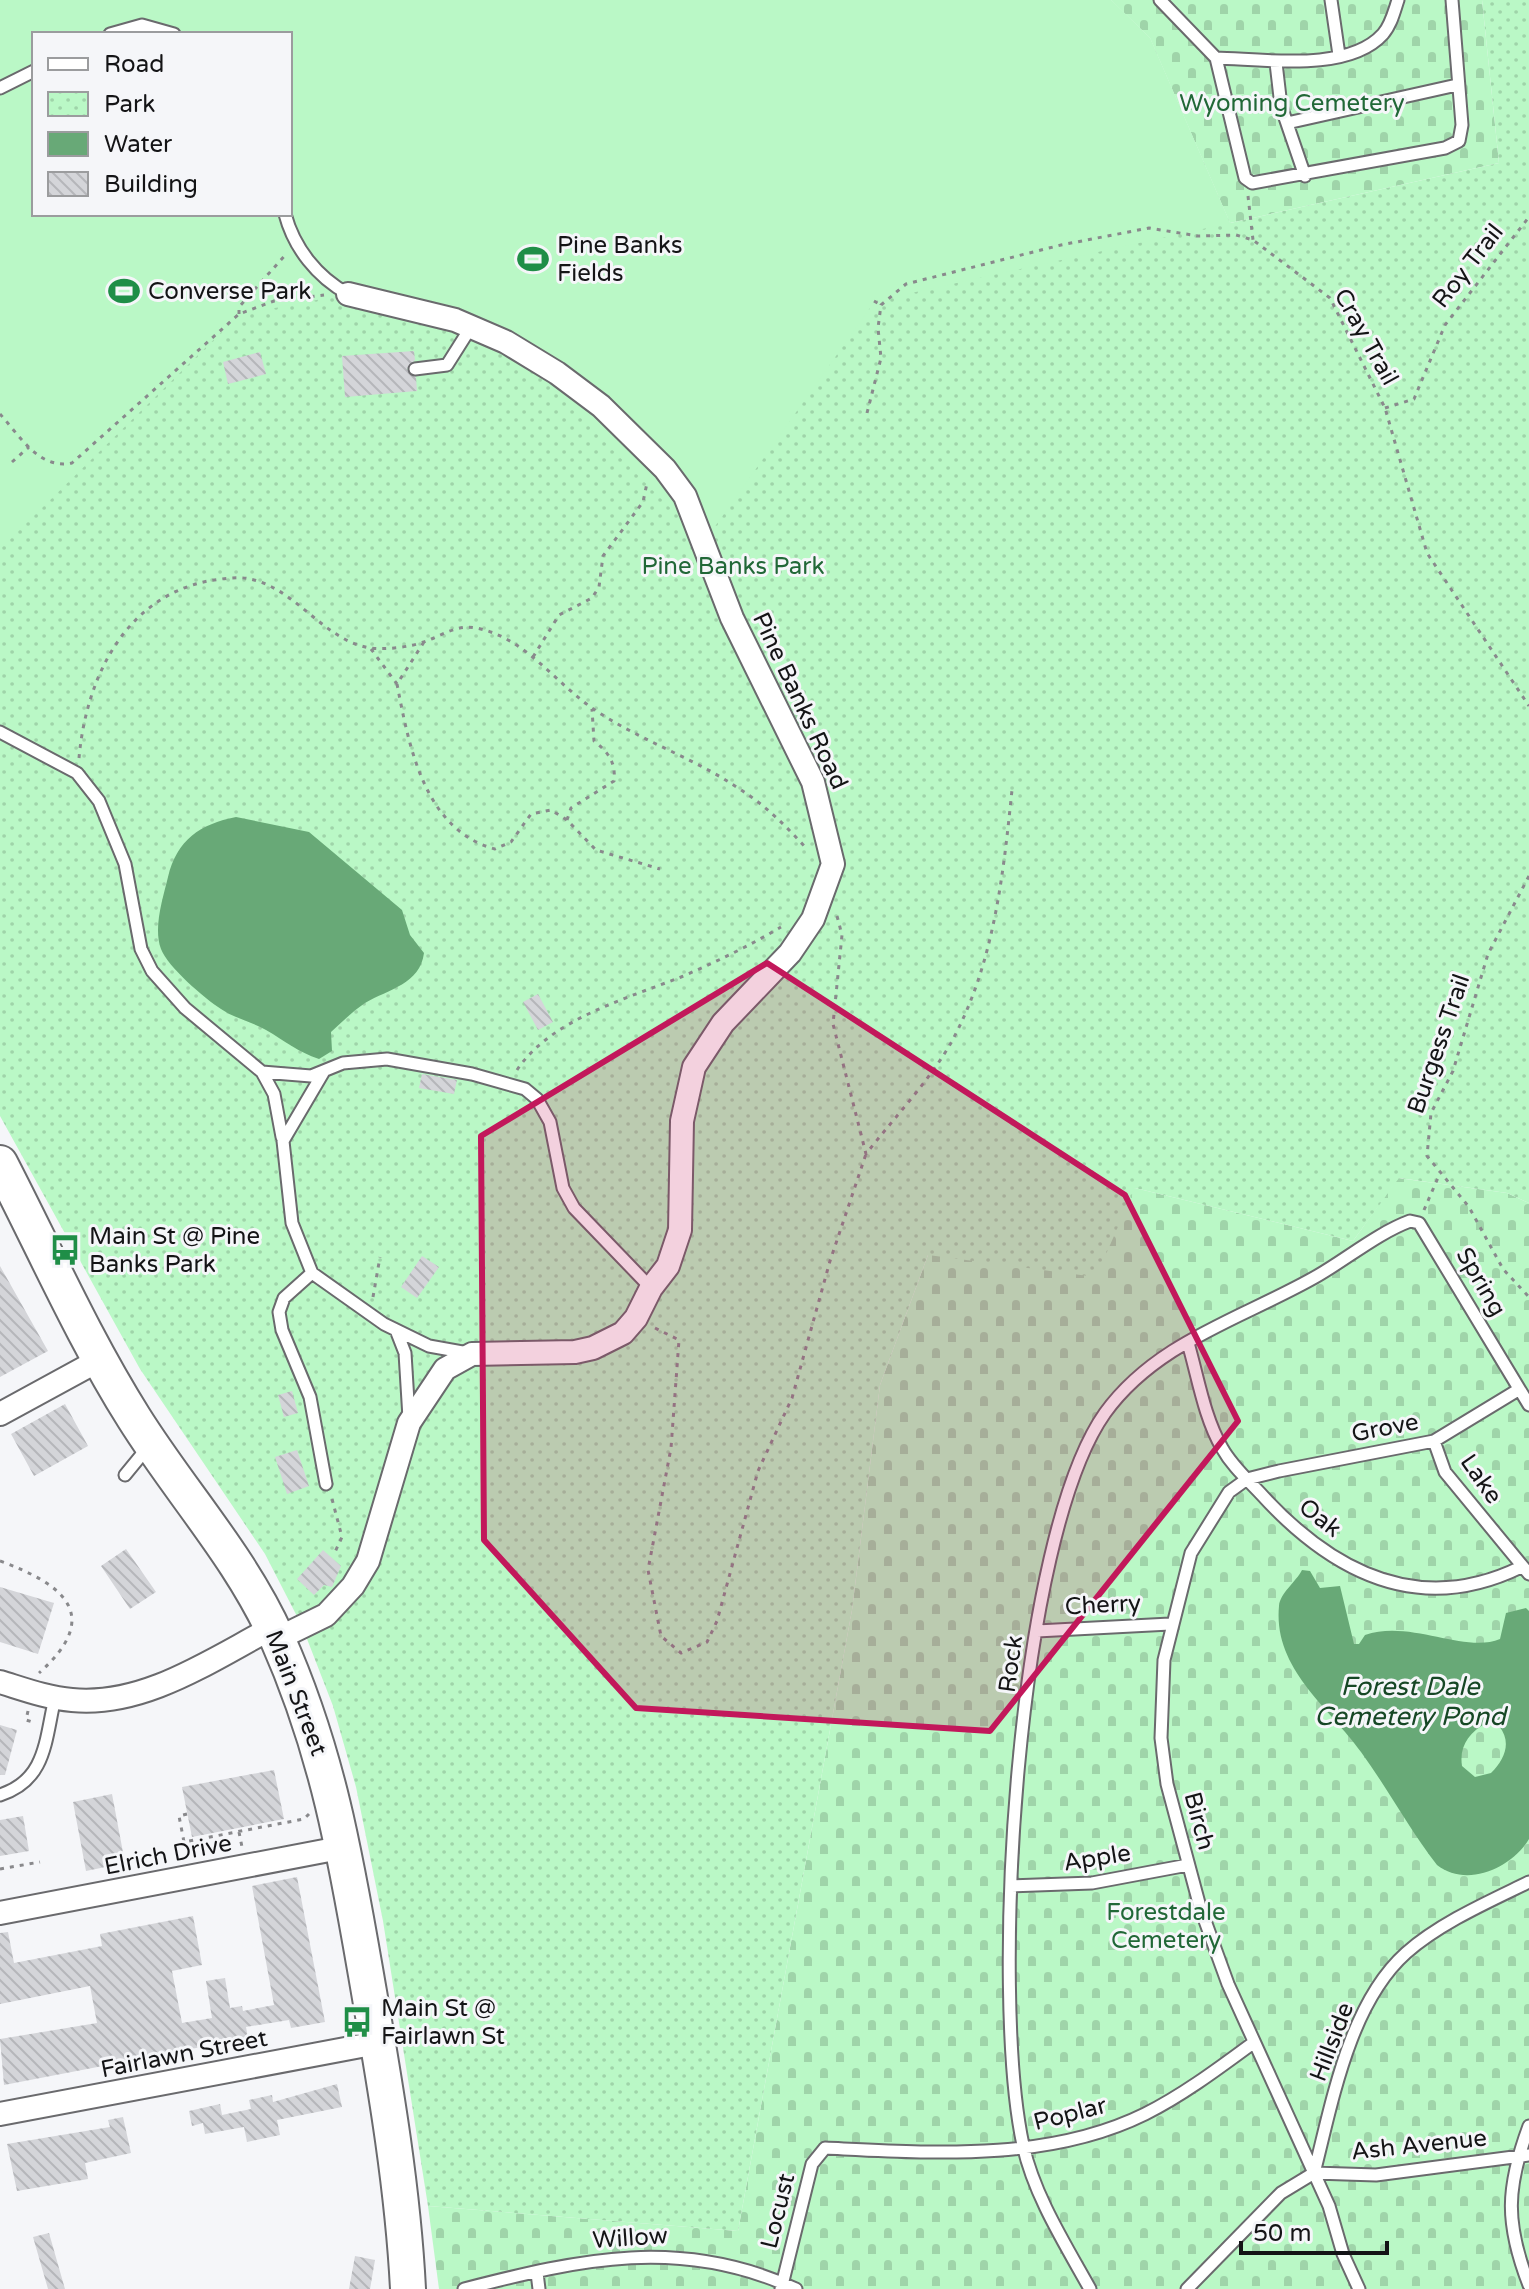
<svg xmlns="http://www.w3.org/2000/svg" width="1529" height="2289" viewBox="0 0 1529 2289" font-family="'Varela Round',sans-serif">
  <style>
    .cemetery { fill: url(#cemetery-stones) }
    .park { fill: url(#park-dots); fill-rule: evenodd }
    .pitch { fill: #baf8c6; fill-rule: evenodd }
    .water { fill: #68a977; fill-rule: evenodd }
    .building { fill: url(#building-back-hatch) }
    .lines { fill: none; stroke-linecap: round; stroke-linejoin: round }
    .lane-casing { stroke: #6a6a6d; stroke-width: 15 }
    .street-casing { stroke: #6a6a6d; stroke-width: 26 }
    .primary-casing { stroke: #6a6a6d; stroke-width: 38 }
    .path { stroke: #89898c; stroke-width: 3; stroke-dasharray: 4 6; stroke-linecap: butt }
    .lane { stroke: #fff; stroke-width: 11 }
    .street { stroke: #fff; stroke-width: 22 }
    .primary { stroke: #fff; stroke-width: 34 }
    .marked { fill: #c2185b; fill-opacity: 0.2; stroke: #c2185b; stroke-width: 6; stroke-linejoin: round }
    .labels { text-anchor: middle; dominant-baseline: central; stroke-width: 6; stroke-linejoin: round; paint-order: stroke }
    .park-label { font-size: 24px; fill: #216837; stroke: #f5f6f9 }
    .poi-label { font-size: 24px; fill: #141416; stroke: #f5f6f9; text-anchor: start }
    .street-label { font-size: 24px; fill: #141416; stroke: #f5f6f9 }
    .water-label { font-size: 26px; font-style: italic; fill: #164725; stroke: #f5f6f9 }
  </style>
  <defs>
    <pattern id="cemetery-stones" width="16" height="16" patternUnits="userSpaceOnUse" patternTransform="scale(2)"><rect width="16" height="16" fill="#baf8c6"/><path d="M2 7V4a2 2 0 0 1 4 0v3zM10 15v-3a2 2 0 0 1 4 0v3z" fill="#9fd4a9"/></pattern>
    <pattern id="park-dots" width="8" height="8" patternUnits="userSpaceOnUse" patternTransform="scale(2)"><rect width="8" height="8" fill="#baf8c6"/><path d="M2 2h.1M6 6h.1" fill="none" stroke="#9fd4a9" stroke-width="1.8" stroke-linecap="round"/></pattern>
    <pattern id="building-back-hatch" width="6" height="6" patternUnits="userSpaceOnUse" patternTransform="scale(2)"><rect width="6" height="6" fill="#d4d5d9"/><path d="M-1 5l2 2M0 0l6 6M5-1l2 2" fill="none" stroke="#b5b6ba"/></pattern>
  </defs>
  <rect width="100%" height="100%" fill="#f5f6f9"/>
  <path class="cemetery" d="M1111 0H1482L1499 163 1230 223 1150 38Z
    M1398 1178 1507 1193 1529 1203V2289H439L428 2206 738 2231 852 1610 880 1385 928 1255 1135 1188 1353 1241Z"/>
  <path class="park" d="M0 0H1111L1150 38 1230 223 1499 163 1482 0H1529V1203L1507 1193 1399 1178 1353 1241 1135 1188 1096 1277 928 1255 880 1385 852 1610 738 2231 428 2206 383 1921 356 1787 333 1706 302 1626 265 1554 140 1369 0 1116ZM34 34H290V214H34Z"/>
  <path class="pitch" d="M0 0H1111L1150 38 1230 223 875 301 704 542 506 342 348 294 239 315 0 549ZM34 34H290V214H34Z"/>
  <path class="water" d="M236 817 309 832 402 910 410 935 424 953C420 984 389 989 365 1003 353 1011 342 1022 331 1032L332 1051 319 1059C298 1052 285 1041 266 1030 252 1022 234 1018 221 1009 205 999 167 966 161 949 153 928 163 898 168 877 177 840 200 824 236 817Z
    M1302 1570 1310 1571 1320 1588 1340 1586 1354 1644H1359L1365 1635C1410 1619 1465 1654 1500 1639L1506 1613 1526 1608 1529 1611V1839C1511 1869 1466 1888 1437 1865 1409 1829 1388 1789 1361 1752 1329 1707 1273 1669 1279 1606 1280 1593 1296 1582 1302 1570ZM1486 1723 1499 1726C1512 1742 1505 1759 1491 1773L1475 1777 1462 1766C1459 1746 1469 1733 1486 1723Z"/>
  <path class="building" d="M414 351 415 360 407 369 416 377 417 391 345 397 342 356Z
    M260 352 266 374 228 384 223 362Z
    M538 994 553 1022 538 1030 523 1002Z
    M422 1074 457 1080 454 1094 419 1088Z
    M422 1256 439 1267 417 1298 401 1287Z
    M0 1266 48 1351 0 1377Z
    M292 1391 298 1413 284 1417 278 1395Z
    M65 1404 88 1446 34 1476 11 1434Z
    M297 1450 309 1486 287 1494 275 1457Z
    M126 1549 156 1592 130 1609 101 1566Z
    M323 1550 341 1566 332 1587 324 1585 314 1595 297 1579Z
    M0 1587 54 1603 38 1654 0 1642Z
    M0 1725 17 1730 5 1775H0Z
    M274 1770 284 1819 192 1837 182 1787Z
    M112 1794 125 1863 86 1871 73 1802Z
    M23 1816 29 1851 0 1856V1820Z
    M297 1877 325 2022 291 2028 289 2020 246 2027 248 2038 4 2085 0 2039 97 2023 90 1986 0 2004V1933L8 1932 14 1963 102 1946 100 1934 193 1916 202 1965 172 1971 182 2023 212 2018 206 1981 225 1978 230 2008 242 2006 243 2011 274 2005 252 1886Z
    M337 2084 342 2107 277 2120 280 2135 247 2142 244 2127 205 2134 203 2123 192 2126 189 2111 220 2104 222 2115 251 2109 249 2100 272 2095 273 2102Z
    M123 2117 131 2153 85 2163 88 2179 17 2191 7 2144 110 2127 108 2120Z
    M49 2233 65 2289H48L33 2237Z
    M355 2256 375 2260 370 2289H349Z"/>
  <g class="lines">
    <defs>
      <path id="lane" d="M1160 0 1216 58 1245 178 1252 183 1445 148 1459 141 1462 125 1452 0
        M1331 0 1339 55
        M110 34 142 25 174 34
        M1216 58C1262 59 1348 73 1383 34 1391 25 1394 12 1398 0
        M1276 63 1281 106 1305 176
        M0 88 34 71
        M1287 123 1457 85
        M285 214C294 248 317 277 348 294
        M415 369 447 365 471 327
        M0 732 77 773 99 801 125 864 141 949 152 971 185 1008 262 1072 311 1076 343 1063 387 1059 472 1074 525 1089 537 1099 550 1122 563 1188 574 1208 651 1288
        M262 1072 274 1094 282 1137
        M323 1073 283 1141 292 1223 312 1273 384 1324 429 1346 468 1353
        M312 1273 284 1298 279 1312 282 1330 310 1397 326 1484
        M396 1330 405 1353 409 1418
        M1188 1343C1198 1377 1204 1417 1222 1448 1232 1466 1247 1479 1261 1494 1332 1572 1419 1617 1521 1567
        M1434 1441 1445 1472 1529 1574
        M125 1475 148 1447
        M1037 1631 1170 1624
        M0 1795C47 1780 45 1739 55 1698
        M1012 1886 1092 1883 1188 1865
        M1529 2126C1506 2188 1505 2223 1529 2285
        M1314 2173C1332 2103 1349 2004 1406 1953 1440 1923 1488 1902 1529 1882
        M1314 2173 1376 2175 1529 2155
        M537 2273 539 2289
        M464 2289C581 2259 681 2236 796 2289
        M781 2289 812 2164 825 2148C931 2153 1048 2162 1145 2114 1183 2095 1219 2068 1253 2043
        M1090 2289C1065 2244 1034 2195 1023 2145 990 1992 1016 1539 1105 1413 1157 1341 1244 1318 1317 1276 1348 1258 1378 1233 1410 1221L1419 1223 1529 1405
        M1187 2289 1281 2193 1314 2173
        M1359 2289 1343 2254 1329 2206 1228 1984 1200 1907 1167 1784 1161 1738 1164 1660 1191 1553 1229 1492 1247 1479 1279 1471 1434 1441 1518 1390"/>
      <path id="street" d="M0 1414 101 1359
        M277 1639 326 1615 353 1586 368 1561 409 1423 445 1369 472 1354 575 1352 593 1348 623 1333 636 1318 651 1288 668 1266 680 1230 682 1121 694 1067 723 1023 790 953 813 919 833 864 813 782 732 618 685 496 665 469 601 406 557 373 506 342 455 320 348 294
        M0 1682C23 1689 47 1698 72 1700 144 1707 211 1660 272 1628
        M0 1913 345 1847
        M0 2114 377 2043"/>
      <path id="primary" d="M0 1163C44 1248 83 1337 134 1418 181 1493 240 1556 277 1638 330 1757 347 1865 369 1992 386 2090 403 2190 408 2289"/>
    </defs>
    <use href="#lane" class="lane-casing"/>
    <use href="#street" class="street-casing"/>
    <use href="#primary" class="primary-casing"/>
    <path class="path" d="M1248 196 1253 240
      M874 301 881 305
      M239 314V307L287 253
      M1385 408 1414 399 1445 325 1529 217
      M867 413 881 358 878 328 881 305 906 284 1061 245 1149 228 1198 236 1236 235 1253 240 1330 298 1385 408 1427 553 1529 706
      M0 414C20 436 39 470 72 463L239 314 274 301 324 295
      M12 462 29 447
      M424 642 397 684C409 746 424 830 495 849L511 842 531 814 551 810 567 820 596 850 660 869
      M371 649 397 684
      M533 657 559 615 592 598 599 587 603 556 643 502 647 483
      M79 758C86 679 124 598 208 581 221 579 238 576 250 579 297 589 323 640 370 648 385 650 410 647 424 642 441 636 457 624 476 628 525 637 556 684 595 710 641 741 694 758 738 788 764 804 786 826 806 848
      M567 820 571 808 614 781C616 762 608 752 594 741L592 709
      M1529 876 1488 954 1453 1071 1431 1113 1427 1156 1469 1207 1503 1269 1529 1297
      M837 916 842 935 833 1024 866 1154C893 1119 931 1079 952 1041 994 963 1003 877 1012 790
      M517 1070C551 1019 626 999 681 977 716 962 749 946 781 927
      M1424 1210 1440 1173
      M373 1297 380 1257
      M655 1328 679 1340 671 1448 648 1570 661 1636 681 1653 707 1642 717 1621 758 1471 792 1398 830 1261 866 1154
      M332 1499 342 1537 334 1554
      M0 1561C63 1584 104 1615 39 1673
      M28 1711 26 1720 36 1723
      M187 1814 179 1816 184 1842 304 1819 309 1814
      M239 1832 242 1847
      M0 1869 40 1862"/>
    <use href="#lane" class="lane"/>
    <use href="#street" class="street"/>
    <use href="#primary" class="primary"/>
  </g>
  <path class="marked" d="M767 963 1125 1195 1238 1421 990 1731 636 1708 484 1540 481 1136Z"/>
  <defs>
    <symbol id="stadium-bare" viewBox="-9 -9 18 18"><path d="M0-5a6.5 5 0 1 0 0 10a6.5 5 0 1 0 0-10ZM-3.5-1.8h7v3.6h-7Z" fill="#1f8e47" stroke="#f5f6f9" stroke-width="2.5" paint-order="stroke"/></symbol>
    <symbol id="bus-bare" viewBox="-9 -9 18 18"><path d="M-5-6H5V4H4V6H2V4H-2V6H-4V4H-5ZM-3.5-4V0h7V-4ZM-3.5 1.2v1.5H-2V1.2ZM2 1.2v1.5H3.5V1.2Z" fill="#1f8e47" stroke="#f5f6f9" stroke-width="2.5" paint-order="stroke"/></symbol>
  </defs>
  <g fill-rule="evenodd">
    <use href="#stadium-bare" x="511" y="237" width="44" height="44"/>
    <use href="#stadium-bare" x="102" y="269" width="44" height="44"/>
    <use href="#bus-bare" x="43" y="1228" width="44" height="44"/>
    <use href="#bus-bare" x="335" y="2000" width="44" height="44"/>
  </g>
  <g class="labels">
    <g class="park-label">
      <text x="1292" y="103">Wyoming Cemetery</text>
      <text x="733" y="566">Pine Banks Park</text>
      <text x="1166" y="1912">Forestdale<tspan x="1166" dy="28">Cemetery</tspan></text>
    </g>
    <g class="poi-label">
      <text x="557" y="245">Pine Banks<tspan x="557" dy="28">Fields</tspan></text>
      <text x="148" y="291">Converse Park</text>
      <text x="89" y="1236">Main St @ Pine<tspan x="89" dy="28">Banks Park</tspan></text>
      <text x="381" y="2008">Main St @<tspan x="381" dy="28">Fairlawn St</tspan></text>
    </g>
    <g class="street-label">
      <text transform="translate(1468 266) rotate(-52)">Roy Trail</text>
      <text transform="translate(1366 337) rotate(61)">Cray Trail</text>
      <text transform="translate(800 701) rotate(65)">Pine Banks Road</text>
      <text transform="translate(1439 1044) rotate(-71)">Burgess Trail</text>
      <text transform="translate(1481 1282) rotate(60)">Spring</text>
      <text transform="translate(1385 1428) rotate(-11)">Grove</text>
      <text transform="translate(1481 1479) rotate(55)">Lake</text>
      <text transform="translate(1320 1518) rotate(38)">Oak</text>
      <text transform="translate(1103 1605) rotate(-3)">Cherry</text>
      <text transform="translate(1011 1664) rotate(-82)">Rock</text>
      <text transform="translate(296 1693) rotate(69)">Main Street</text>
      <text transform="translate(1199 1821) rotate(75)">Birch</text>
      <text transform="translate(168 1855) rotate(-11)">Elrich Drive</text>
      <text transform="translate(1097 1858) rotate(-9)">Apple</text>
      <text transform="translate(1332 2042) rotate(-69)">Hillside</text>
      <text transform="translate(184 2054) rotate(-11)">Fairlawn Street</text>
      <text transform="translate(1070 2114) rotate(-14)">Poplar</text>
      <text transform="translate(1419 2145) rotate(-6)">Ash Avenue</text>
      <text transform="translate(778 2211) rotate(-76)">Locust</text>
      <text transform="translate(630 2238) rotate(-4)">Willow</text>
    </g>
    <g class="water-label">
      <text x="1410" y="1686">Forest Dale<tspan x="1410" dy="30">Cemetery Pond</tspan></text>
    </g>
  </g>
  <rect x="32" y="32" width="260" height="184" fill="#f5f6f9" stroke="#9b9c9e" stroke-width="2"/>
  <rect x="48" y="58" width="40" height="12" fill="#ffffff" stroke="#9b9c9e" stroke-width="2"/>
  <text x="104" y="72" font-size="24" fill="#141416">Road</text>
  <rect x="48" y="92" width="40" height="24" fill="url(#park-dots)" stroke="#9b9c9e" stroke-width="2"/>
  <text x="104" y="112" font-size="24" fill="#141416">Park</text>
  <rect x="48" y="132" width="40" height="24" fill="#68a977" stroke="#9b9c9e" stroke-width="2"/>
  <text x="104" y="152" font-size="24" fill="#141416">Water</text>
  <rect x="48" y="172" width="40" height="24" fill="url(#building-back-hatch)" stroke="#9b9c9e" stroke-width="2"/>
  <text x="104" y="192" font-size="24" fill="#141416">Building</text>
  <path d="M1241 2241v12h146v-12" fill="none" stroke="#141416" stroke-width="4"/>
  <text x="1253" y="2241" font-size="24" fill="#141416" stroke="#f5f6f9" stroke-width="6" paint-order="stroke">50 m</text>
</svg>
